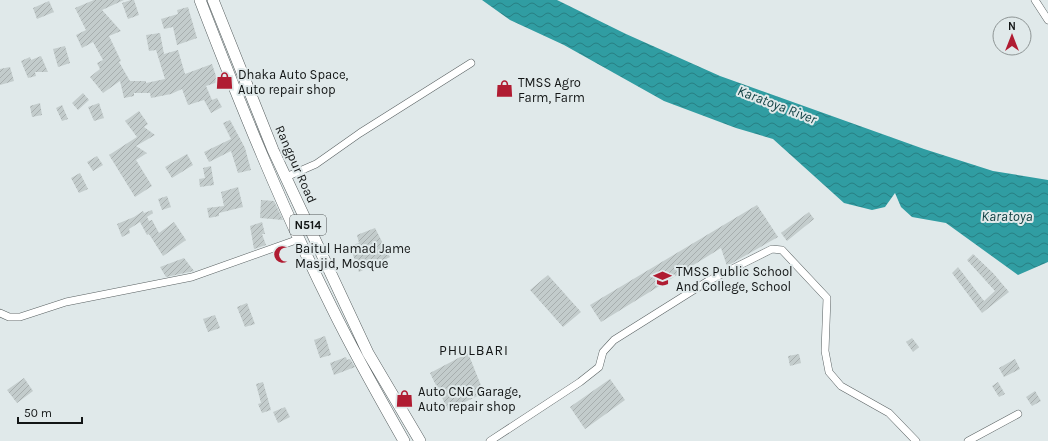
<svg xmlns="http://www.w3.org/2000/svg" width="1048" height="441" viewBox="0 0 1048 441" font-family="Karla,sans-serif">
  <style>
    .water { fill: url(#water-waves) }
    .building { fill: url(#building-hatch) }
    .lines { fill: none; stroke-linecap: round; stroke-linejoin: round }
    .minor-casing { stroke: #596162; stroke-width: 8 }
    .trunk-casing { stroke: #596162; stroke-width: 12 }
    .minor { stroke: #fff; stroke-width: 7 }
    .trunk { stroke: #fff; stroke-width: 11 }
    .labels { text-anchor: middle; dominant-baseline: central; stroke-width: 4; stroke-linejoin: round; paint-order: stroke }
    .shield { fill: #e0e9ea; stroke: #505556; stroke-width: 1 }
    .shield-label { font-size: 12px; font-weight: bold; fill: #131616 }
    .poi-label { font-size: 13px; fill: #131616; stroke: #e0e9ea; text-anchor: start }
    .street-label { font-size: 13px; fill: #131616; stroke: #e0e9ea }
    .water-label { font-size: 14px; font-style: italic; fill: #124244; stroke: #e0e9ea }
    .neighbourhood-label { font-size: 14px; letter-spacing: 1px; fill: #131616; stroke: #e0e9ea }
  </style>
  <defs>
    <pattern id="water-waves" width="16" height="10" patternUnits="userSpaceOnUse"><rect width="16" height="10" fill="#309da2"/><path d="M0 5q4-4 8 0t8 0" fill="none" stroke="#287f83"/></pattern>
    <pattern id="building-hatch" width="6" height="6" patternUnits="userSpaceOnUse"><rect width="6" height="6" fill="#c3cccc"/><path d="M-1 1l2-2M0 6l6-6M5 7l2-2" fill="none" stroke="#a7aeae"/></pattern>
  </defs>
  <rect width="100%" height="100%" fill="#e0e9ea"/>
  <path class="water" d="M482 0H557L626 34 720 76 924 149 993 171 1048 180V262L1018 275 946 223 912 217 901 207 895 193 885 207 872 210 844 203 773 139 736 128 664 101 564 45 510 20Z"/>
  <path class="building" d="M94 0H124L102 10 121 31 109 36 121 61 119 62 130 81H146V83L165 79 156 50 149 51 146 35 160 33 164 54 178 50 185 74 212 64 218 82 206 86 212 100 217 98 222 107 211 113 204 100 188 105 182 89 171 94 151 98 150 93H134V96L124 98 120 81 103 93 90 77 100 69 97 63 103 60 93 42 82 48 76 35 86 30 75 8Z
    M131 0H134L139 15 128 19 122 3Z
    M49 1 54 12 37 19 33 8Z
    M188 7 197 38 177 45 173 27 164 29 161 19 178 14 177 10Z
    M65 46 70 63 58 67 53 49Z
    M41 56 48 72H35L36 76 28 78 21 61 30 57 31 60Z
    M10 67 14 81 0 85V69Z
    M83 93 89 100 78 110 72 103Z
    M40 103 42 115 32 117 30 106Z
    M99 103 104 118 94 121 88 107Z
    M62 105 68 119 62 121 56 108Z
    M139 111 148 124 144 127 155 135 136 146 147 153 136 160 152 186 135 197 109 155 137 137 125 121Z
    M230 120 245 148 251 170 238 173 231 151 209 162 204 152 231 139 223 123Z
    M187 154 193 165 172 178 165 167Z
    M97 156 103 165 93 171 87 162Z
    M211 166 214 185 200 187 199 179 205 178 203 168Z
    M80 173 88 189 79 193 71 178Z
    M238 187 243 207 219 213V216L209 218 207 208 224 206 221 192Z
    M167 196 171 207 162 210 158 199Z
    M261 200 274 201 283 220 260 218Z
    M757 205 778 237 727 266 721 248 601 322 590 305Z
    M152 210 153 213 147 217 149 221 152 220 159 233 174 222 186 240 163 256 149 234 147 235 140 222 129 229 130 233 122 237 117 224 134 217 143 211 144 213Z
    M809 212 814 219 787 241 781 233Z
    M262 222 265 234H262L266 245 254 249 250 226Z
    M375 228 390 257 359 272 350 246 359 243 357 235Z
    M973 254 993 273 1009 292 982 313 952 273 958 267 984 301 995 291 967 260Z
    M184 258 194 271 166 277 160 267Z
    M548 275 581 312 563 327 530 290Z
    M247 303 255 324 245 327 237 307Z
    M215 315 220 328 208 332 203 319Z
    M325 336 331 355 320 358 314 340Z
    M912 338 919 347 913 352 906 342Z
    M468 353 484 393 448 410 430 373Z
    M799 354 801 363 790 366 788 356Z
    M346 357 347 360 350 359 355 367 334 375 330 363Z
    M1015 359 1020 369 1004 377 999 368Z
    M24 378 33 391 17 403 7 390Z
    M610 379 625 400 585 429 570 407Z
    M263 382 271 410 262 413 258 404 261 403 256 384Z
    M998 382 1005 394 999 397 992 386Z
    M1035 391 1041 401 1032 406 1026 397Z
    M285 407 290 417 278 423 273 412Z"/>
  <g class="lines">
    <defs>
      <path id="minor" d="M1035 0 1048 20
        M286 177 316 164 360 133 471 63
        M0 313 9 317H20L66 302 192 277 299 239
        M490 441 580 382 599 367 603 352 614 340 708 281 772 249 782 250 827 298 825 351 829 372 841 386 889 413 916 441
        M968 441 1018 414"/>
      <path id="trunk" d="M200 0C240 104 282 208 332 308 354 353 379 397 404 441
        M213 0 273 150 368 353 420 441"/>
    </defs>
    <use href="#minor" class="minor-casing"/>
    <use href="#trunk" class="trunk-casing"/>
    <use href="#minor" class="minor"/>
    <use href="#trunk" class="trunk"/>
  </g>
  <defs>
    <symbol id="shop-bare" viewBox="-9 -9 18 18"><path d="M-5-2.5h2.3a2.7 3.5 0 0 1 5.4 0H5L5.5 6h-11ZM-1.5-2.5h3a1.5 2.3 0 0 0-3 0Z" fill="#b01c32" stroke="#e0e9ea" stroke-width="2.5" paint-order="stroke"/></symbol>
    <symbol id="mosque-bare" viewBox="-9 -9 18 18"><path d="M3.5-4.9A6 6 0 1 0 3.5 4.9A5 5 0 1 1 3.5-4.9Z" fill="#b01c32" stroke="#e0e9ea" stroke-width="2.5" paint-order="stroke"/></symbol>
    <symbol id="school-bare" viewBox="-9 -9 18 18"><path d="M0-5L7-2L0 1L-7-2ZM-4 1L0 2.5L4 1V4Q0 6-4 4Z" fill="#b01c32" stroke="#e0e9ea" stroke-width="2.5" paint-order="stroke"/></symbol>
  </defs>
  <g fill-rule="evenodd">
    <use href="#shop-bare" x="212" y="68" width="25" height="25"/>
    <use href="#shop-bare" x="492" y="76" width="25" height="25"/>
    <use href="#mosque-bare" x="270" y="242" width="25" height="25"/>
    <use href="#school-bare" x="650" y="266" width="25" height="25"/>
    <use href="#shop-bare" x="392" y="386" width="25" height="25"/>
  </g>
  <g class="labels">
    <rect class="shield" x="290" y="215" width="36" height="20" rx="3"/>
    <g class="shield-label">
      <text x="308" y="225">N514</text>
    </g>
    <g class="poi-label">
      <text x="238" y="74">Dhaka Auto Space,<tspan x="238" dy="15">Auto repair shop</tspan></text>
      <text x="518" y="82">TMSS Agro<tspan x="518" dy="15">Farm, Farm</tspan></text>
      <text x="295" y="248">Baitul Hamad Jame<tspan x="295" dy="15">Masjid, Mosque</tspan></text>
      <text x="676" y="271">TMSS Public School<tspan x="676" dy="15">And College, School</tspan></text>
      <text x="418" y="391">Auto CNG Garage,<tspan x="418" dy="15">Auto repair shop</tspan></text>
    </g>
    <g class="street-label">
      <text transform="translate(296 164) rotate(66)">Rangpur Road</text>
    </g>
    <g class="water-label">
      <text transform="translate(777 105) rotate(21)">Karatoya River</text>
      <text x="1007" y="216">Karatoya</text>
    </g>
    <g class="neighbourhood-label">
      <text x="474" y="350">PHULBARI</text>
    </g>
  </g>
  <g transform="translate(1012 36)"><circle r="19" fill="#e0e9ea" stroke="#8e9595"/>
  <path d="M0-3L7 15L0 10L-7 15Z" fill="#b01c32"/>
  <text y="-6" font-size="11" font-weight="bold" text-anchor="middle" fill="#131616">N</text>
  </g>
  <path d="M18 417v6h64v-6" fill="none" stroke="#131616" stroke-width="2"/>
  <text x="24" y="417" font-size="12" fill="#131616" stroke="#e0e9ea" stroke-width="3" paint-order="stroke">50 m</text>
</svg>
